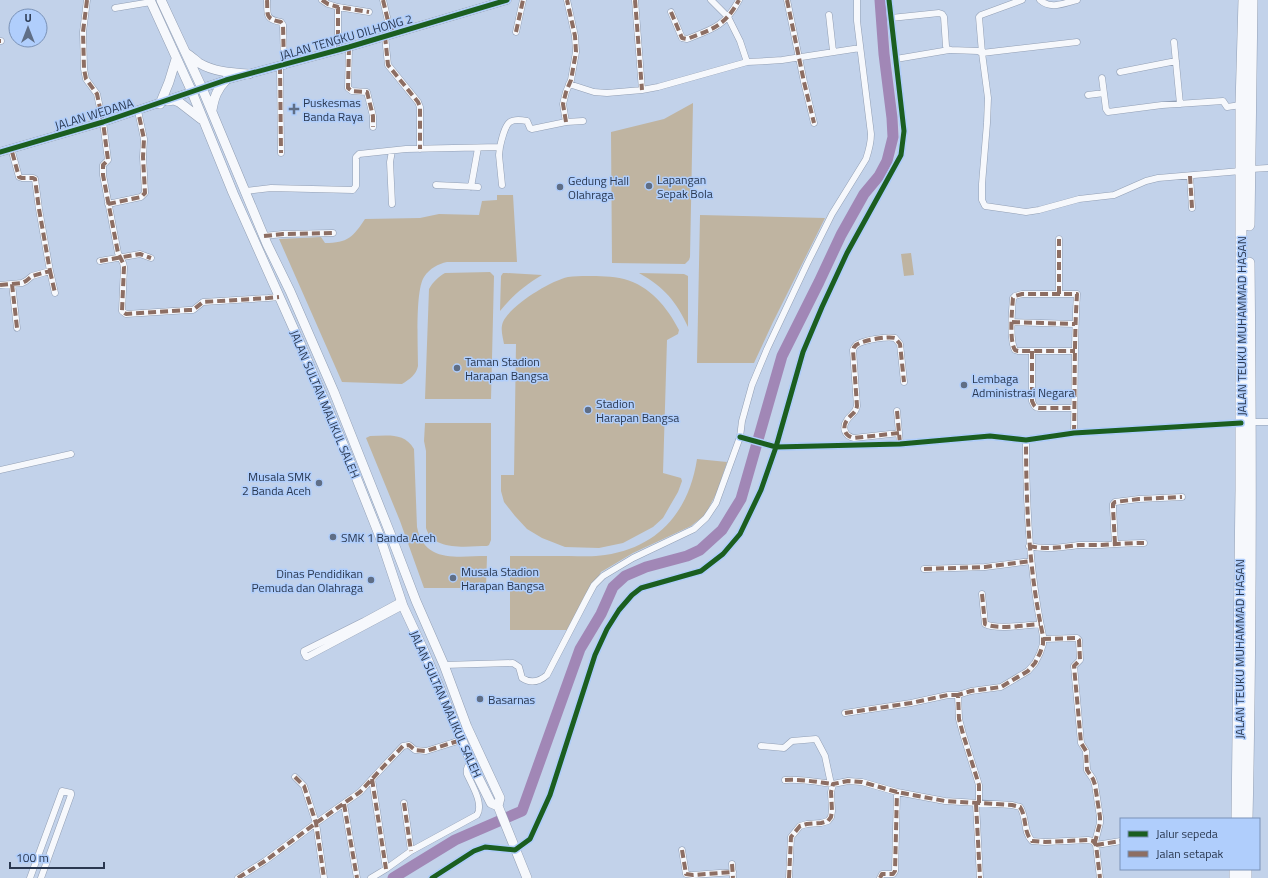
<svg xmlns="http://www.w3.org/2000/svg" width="1268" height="878" viewBox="0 0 1268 878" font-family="'Titillium Web',sans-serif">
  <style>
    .green { fill: #bfb4a1 }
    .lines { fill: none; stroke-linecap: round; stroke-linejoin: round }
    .river { stroke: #a187b6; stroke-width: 11 }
    .minor-casing { stroke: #929fb4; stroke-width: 7 }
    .tertiary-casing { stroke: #929fb4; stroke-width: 9 }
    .secondary-casing { stroke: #929fb4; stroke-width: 10 }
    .trunk-casing { stroke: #929fb4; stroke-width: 12 }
    .minor { stroke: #f6f8fc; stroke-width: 6 }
    .tertiary { stroke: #f6f8fc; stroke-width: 8 }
    .secondary { stroke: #f6f8fc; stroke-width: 9 }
    .trunk { stroke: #f6f8fc; stroke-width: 11 }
    .quiet { stroke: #8d6e63; stroke-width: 4; stroke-dasharray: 8 4; stroke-linecap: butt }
    .cycleway-casing { stroke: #b0cefc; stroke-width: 8 }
    .cycleway { stroke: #1b5e20; stroke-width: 5 }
    .poi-dot { fill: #5f6e86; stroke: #b0cefc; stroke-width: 1.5 }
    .labels { text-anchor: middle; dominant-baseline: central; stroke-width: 3; stroke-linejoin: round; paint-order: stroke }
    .street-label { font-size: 12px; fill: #2a3850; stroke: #b0cefc }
    .poi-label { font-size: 12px; fill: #2a3850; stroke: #b0cefc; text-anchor: start }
  </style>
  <rect width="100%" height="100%" fill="#c2d2ea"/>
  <path class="green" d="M693 103 690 257 689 260 685 264 612 263 611 132 664 119Z
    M497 195H513L517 262H447C438 264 430 268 424 277 415 291 418 347 418 366 416 375 410 379 402 384L342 382 279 239 321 237 325 243C348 243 353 237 365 219L420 218 439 214 479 215 482 201 497 200Z
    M700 215 825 218 773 322 754 363H697Z
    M911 253 914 275 904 276 901 254Z
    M490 272 494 276 491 399H425L429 289C433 282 438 277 445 273Z
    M503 273H506L542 275C525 285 512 296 500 311L501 276Z
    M639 273 684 274 688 276V327C676 301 664 287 639 273Z
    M587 276C599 276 612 276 624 279 650 286 667 307 679 330L678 334 667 340 663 473 681 478 682 481 678 492 671 504 663 518 653 527 623 543 599 548 565 547 542 538 527 529 515 516 504 502 501 491V475H514L516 344H504C503 337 500 329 503 322 511 305 550 281 568 277 574 276 581 276 587 276Z
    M425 423H491V540L489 545 487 546C468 546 433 552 426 528V451L424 441Z
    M370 436C387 436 404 432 414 449L417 527C424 564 459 556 487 556L486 588H424L400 521 366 438Z
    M697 459 727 462 717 492 705 515 691 526 633 553 601 572 568 630H510V556C530 556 549 556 569 556 581 556 593 557 605 555 659 547 689 511 697 459Z"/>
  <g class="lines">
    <path class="river" d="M393 878 455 840 522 811 580 649 601 614 613 587 625 576 646 567 687 556 700 550 722 530 741 499 782 356 819 282 841 235 864 194 879 176 887 161 893 137 892 118 884 54 880 0"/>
    <defs>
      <path id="minor" d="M87 0 83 32 84 69 86 79 97 94 103 122 108 160 103 165V175L118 253 123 263 124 267 122 311 126 314 189 310H193L203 302 268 298 279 297
        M267 0C268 14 264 19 281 22L283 25 284 66
        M322 0 328 4 338 7
        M383 0 388 21 394 34
        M635 0 642 90
        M711 0 728 17 740 41 747 62
        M787 0 804 82 814 123
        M1022 0 981 15 979 17 982 53 1077 42
        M1040 0C1051 10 1064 3 1077 0
        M115 8 151 2
        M671 12 682 38 687 39C713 29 725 26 739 0
        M829 15 833 51
        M891 18 939 13 942 14 944 17 946 46 947 49 951 50 978 51 982 53 988 98 987 123 982 184V200L985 206 1026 212 1039 210 1079 199 1114 195 1146 181 1158 178 1241 171
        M516 32 523 0
        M385 36 388 65 418 102 420 107V149
        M0 41H1
        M1174 42 1180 104
        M349 47 348 88 352 91 367 92 373 116V127
        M338 50V7L369 12
        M896 59 949 50
        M280 66 281 153
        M1120 72 1176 61
        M1102 78 1106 109 1108 112 1162 105 1223 101 1227 107 1241 105
        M569 84 594 92 607 93 642 90 658 87 747 62 767 61 782 60 860 48
        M1088 95 1104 93
        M566 122 563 104 566 92 571 80 576 52 575 36 567 0
        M500 147 499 155 502 185
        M392 151 390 162 392 204
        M1251 169 1268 168
        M1190 176 1192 208
        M436 185 478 187
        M471 187 478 148
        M246 191 271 188 353 190 356 186V157L359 154 406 149 500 147C501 142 505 125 510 122 514 119 522 120 527 121L530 128 532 129 566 122 583 121
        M108 204 141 197 145 193 143 157 144 139 138 111
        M264 236 283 234 333 233
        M100 261 140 254 151 258
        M50 271 55 293
        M12 284 17 328
        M0 285 22 283 26 281 32 276 50 271 39 209 35 179 33 178H22L19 177 11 148
        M1059 294V239
        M1012 322 1075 324
        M1032 351V401C1034 406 1035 408 1040 408H1074
        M897 411 900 444
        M1250 422H1268
        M899 433 854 438C844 436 842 427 847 420 851 414 856 413 857 406L853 350C854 347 854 347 856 345 863 340 887 336 895 338L900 344 904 382
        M1074 433C1075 387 1074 341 1077 294H1022L1015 296 1013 298C1012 310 1009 341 1015 350L1018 351H1075
        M740 437 776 447 900 444 990 436 1026 440 1074 433 1241 423
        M0 470 71 454
        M1115 544 1113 508V504L1115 502 1139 499 1182 497
        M1029 546C1046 550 1063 547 1079 545 1086 545 1094 545 1101 545 1116 544 1130 543 1144 543
        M924 569 985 567 1031 561
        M982 594 985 624C997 630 1026 625 1040 624
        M401 601 364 621 304 651V653L306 657H307L403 606
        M1043 639 1077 638 1079 640 1080 660 1074 666 1081 743 1086 751 1087 770 1093 779 1095 785 1100 817V823L1095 842
        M444 665 513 663 519 667 522 678C531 684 539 682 547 675L587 598 594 585 603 576 633 558 694 529 706 518 716 503 740 437 742 421 752 385 767 349 807 264 832 214 866 159C869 150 871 143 871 134L857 21V0
        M845 713 911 703 948 695H958
        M761 746 784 748 792 741 816 739 825 756 831 784
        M295 777 304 786 316 823 324 878
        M372 779 386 869
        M785 780C801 779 817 782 833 784
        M404 803 411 851
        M979 803V785L963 734 959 719 958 695 971 691 1001 687 1028 671 1035 663 1040 653 1043 644V636C1029 572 1026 505 1026 440
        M344 804 357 878
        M976 804 980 878
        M1096 845 1121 841
        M682 850 686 874 693 875 733 872
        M732 864 733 878
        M30 878 62 791 71 793V795L41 878
        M238 878 265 861 316 823 360 792 384 766 403 746 409 745 415 750 426 751 461 740
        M371 878 386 869 411 851 477 815C484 804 472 785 467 774 466 768 468 766 471 762
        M432 878 474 851 485 847 515 850 530 839 550 795 595 655 607 629 619 610 632 595 641 588 701 571 723 554 740 534 761 490 776 447 803 352 822 307 847 253 901 155 904 131 889 0
        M789 878 791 837 800 826 807 824 821 823 828 821 831 817 832 811 831 792 833 784 848 781 862 782 897 792 945 801 1012 805 1020 807C1027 817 1023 832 1032 841L1045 842 1088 840 1093 841 1096 845 1100 878
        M880 878 882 874H893L895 871 897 792"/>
      <path id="tertiary" d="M0 152 103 122 226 80 349 47 507 0"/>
      <path id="secondary" d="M150 0 192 92 233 193 300 343 343 444 380 537 403 606 424 651 475 771 491 803 498 806
        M161 0 202 88 267 244 290 291 334 392 390 533 416 601 444 665 467 727 500 798 498 806 527 878
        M186 53C191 56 195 60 199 63 214 72 233 73 249 74
        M167 101 174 100 179 102 201 119
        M160 104 169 82 176 59
        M212 110C214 98 217 89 226 80"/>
      <path id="trunk" d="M1249 225 1252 0
        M1237 819 1241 490V105L1244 0
        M1247 819C1251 634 1251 448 1249 263
        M1235 878V869
        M1246 878V869"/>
    </defs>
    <use href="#minor" class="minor-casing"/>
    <use href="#tertiary" class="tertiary-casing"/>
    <use href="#secondary" class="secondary-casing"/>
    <use href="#trunk" class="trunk-casing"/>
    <use href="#minor" class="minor"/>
    <use href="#tertiary" class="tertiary"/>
    <use href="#secondary" class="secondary"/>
    <use href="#trunk" class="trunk"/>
    <path class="quiet" d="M87 0 83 32 84 69 86 79 97 94 103 122 108 160 103 165V175L118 253 123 263 124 267 122 311 126 314 189 310H193L203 302 268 298 279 297
      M267 0C268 14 264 19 281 22L283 25 284 66
      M322 0 328 4 338 7
      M383 0 388 21 394 34
      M635 0 642 90
      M787 0 804 82 814 123
      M671 12 682 38 687 39C713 29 725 26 739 0
      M516 32 523 0
      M385 36 388 65 418 102 420 107V149
      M0 41H1
      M349 47 348 88 352 91 367 92 373 116V127
      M338 50V7L369 12
      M280 66 281 153
      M566 122 563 104 566 92 571 80 576 52 575 36 567 0
      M1190 176 1192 208
      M108 204 141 197 145 193 143 157 144 139 138 111
      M264 236 283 234 333 233
      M100 261 140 254 151 258
      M50 271 55 293
      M12 284 17 328
      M0 285 22 283 26 281 32 276 50 271 39 209 35 179 33 178H22L19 177 11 148
      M1059 294V239
      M1012 322 1075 324
      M1032 351V401C1034 406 1035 408 1040 408H1074
      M897 411 900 444
      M899 433 854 438C844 436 842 427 847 420 851 414 856 413 857 406L853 350C854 347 854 347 856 345 863 340 887 336 895 338L900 344 904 382
      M1074 433C1075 387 1074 341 1077 294H1022L1015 296 1013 298C1012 310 1009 341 1015 350L1018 351H1075
      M1115 544 1113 508V504L1115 502 1139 499 1182 497
      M1029 546C1046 550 1063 547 1079 545 1086 545 1094 545 1101 545 1116 544 1130 543 1144 543
      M924 569 985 567 1031 561
      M982 594 985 624C997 630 1026 625 1040 624
      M1043 639 1077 638 1079 640 1080 660 1074 666 1081 743 1086 751 1087 770 1093 779 1095 785 1100 817V823L1095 842
      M845 713 911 703 948 695H958
      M295 777 304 786 316 823 324 878
      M372 779 386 869
      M785 780C801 779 817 782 833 784
      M404 803 411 851
      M979 803V785L963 734 959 719 958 695 971 691 1001 687 1028 671 1035 663 1040 653 1043 644V636C1029 572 1026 505 1026 440
      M344 804 357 878
      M976 804 980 878
      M1096 845 1121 841
      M682 850 686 874 693 875 733 872
      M732 864 733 878
      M238 878 265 861 316 823 360 792 384 766 403 746 409 745 415 750 426 751 461 740
      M789 878 791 837 800 826 807 824 821 823 828 821 831 817 832 811 831 792 833 784 848 781 862 782 897 792 945 801 1012 805 1020 807C1027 817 1023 832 1032 841L1045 842 1088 840 1093 841 1096 845 1100 878
      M880 878 882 874H893L895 871 897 792"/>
    <defs>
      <path id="cycleway" d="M0 152 103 122 226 80 349 47 507 0
        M740 437 776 447 900 444 990 436 1026 440 1074 433 1241 423
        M432 878 474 851 485 847 515 850 530 839 550 795 595 655 607 629 619 610 632 595 641 588 701 571 723 554 740 534 761 490 776 447 803 352 822 307 847 253 901 155 904 131 889 0"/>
    </defs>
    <use href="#cycleway" class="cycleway-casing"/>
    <use href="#cycleway" class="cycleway"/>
  </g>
  <g class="poi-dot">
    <path d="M292 103h4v4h4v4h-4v4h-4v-4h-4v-4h4z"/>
    <circle cx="649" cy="186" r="4"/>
    <circle cx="560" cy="187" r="4"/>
    <circle cx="457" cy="368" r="4"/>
    <circle cx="964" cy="385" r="4"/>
    <circle cx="588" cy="410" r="4"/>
    <circle cx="319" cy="483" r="4"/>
    <circle cx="333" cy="537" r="4"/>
    <circle cx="453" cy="578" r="4"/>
    <circle cx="371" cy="580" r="4"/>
    <circle cx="480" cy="699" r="4"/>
  </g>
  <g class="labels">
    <g class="street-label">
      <text transform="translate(346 37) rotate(-16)">JALAN TENGKU DILHONG 2</text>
      <text transform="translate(94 114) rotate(-17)">JALAN WEDANA</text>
      <text transform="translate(1241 326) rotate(-90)">JALAN TEUKU MUHAMMAD HASAN</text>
      <text transform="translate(325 404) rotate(67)">JALAN SULTAN MALIKUL SALEH</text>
      <text transform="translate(1239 649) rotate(-90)">JALAN TEUKU MUHAMMAD HASAN</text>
      <text transform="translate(446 704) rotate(66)">JALAN SULTAN MALIKUL SALEH</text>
    </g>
    <g class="poi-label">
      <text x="303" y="102">Puskesmas<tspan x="303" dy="14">Banda Raya</tspan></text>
      <text x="657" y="179">Lapangan<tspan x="657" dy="14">Sepak Bola</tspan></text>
      <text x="568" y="180">Gedung Hall<tspan x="568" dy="14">Olahraga</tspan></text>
      <text x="465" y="361">Taman Stadion<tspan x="465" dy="14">Harapan Bangsa</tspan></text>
      <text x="972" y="378">Lembaga<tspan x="972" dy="14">Administrasi Negara</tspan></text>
      <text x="596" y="403">Stadion<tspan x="596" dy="14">Harapan Bangsa</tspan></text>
      <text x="311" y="476" text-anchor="end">Musala SMK<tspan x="311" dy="14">2 Banda Aceh</tspan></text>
      <text x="341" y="537">SMK 1 Banda Aceh</text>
      <text x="461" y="571">Musala Stadion<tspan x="461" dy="14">Harapan Bangsa</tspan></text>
      <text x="363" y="573" text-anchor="end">Dinas Pendidikan<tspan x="363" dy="14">Pemuda dan Olahraga</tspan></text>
      <text x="488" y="699">Basarnas</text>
    </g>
  </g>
  <rect x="1120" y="818" width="140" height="52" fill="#b0cefc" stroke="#7a92b7"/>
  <rect x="1128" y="831" width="20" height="6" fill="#1b5e20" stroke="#7a92b7"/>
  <text x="1156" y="838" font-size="12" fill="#2a3850">Jalur sepeda</text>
  <rect x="1128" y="851" width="20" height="6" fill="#8d6e63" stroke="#7a92b7"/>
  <text x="1156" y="858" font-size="12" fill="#2a3850">Jalan setapak</text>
  <g transform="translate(28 28)"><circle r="19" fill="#b0cefc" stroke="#7a92b7"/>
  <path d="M0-3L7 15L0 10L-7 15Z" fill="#5f6e86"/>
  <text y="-6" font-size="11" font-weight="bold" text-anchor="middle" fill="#2a3850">U</text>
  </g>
  <path d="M10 862v6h94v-6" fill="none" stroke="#2a3850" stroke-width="2"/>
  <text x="16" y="862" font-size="12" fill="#2a3850" stroke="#b0cefc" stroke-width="3" paint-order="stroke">100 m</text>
</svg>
